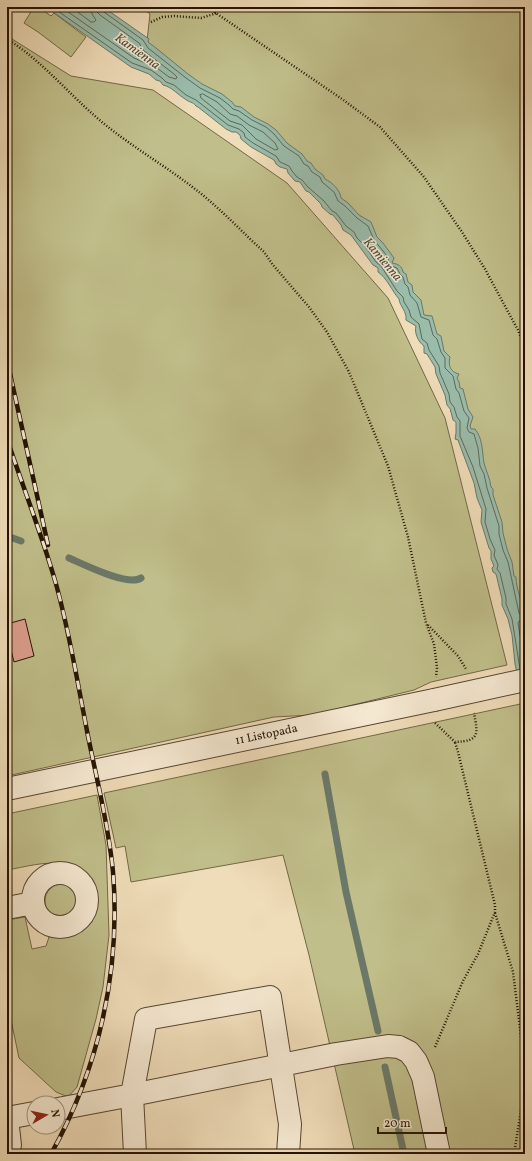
<svg xmlns="http://www.w3.org/2000/svg" width="532" height="1161" viewBox="0 0 532 1161" font-family="Vollkorn,serif">
  <style>
    .green { fill: #c0be8a; stroke: #726846 }
    .water { fill: #9abcab; stroke: #6b7868 }
    .lines { fill: none; stroke-linecap: round; stroke-linejoin: round }
    .shore { stroke: #5f6857; stroke-width: 1 }
    .stream { stroke: #6b7868; stroke-width: 7 }
    .building { fill: #dd9f8d; stroke: #241303 }
    .minor-casing { stroke: #574530; stroke-width: 24 }
    .path { stroke: #241303; stroke-width: 2.5; stroke-dasharray: 1 2; stroke-linecap: butt }
    .minor { stroke: #f5e8d1; stroke-width: 22 }
    .rail-casing { stroke: #241303; stroke-width: 4.5 }
    .rail { stroke: #f5e8d1; stroke-width: 3; stroke-dasharray: 9; stroke-linecap: butt }
    .minor-bridge-casing { stroke: #574530; stroke-width: 24; stroke-linecap: butt }
    .minor-bridge { stroke: #f5e8d1; stroke-width: 22 }
    .labels { text-anchor: middle; dominant-baseline: central; stroke-width: 3; stroke-linejoin: round; paint-order: stroke }
    .street-label { font-size: 12px; fill: #241303; stroke: #f5e8d1 }
    .water-label { font-size: 13px; font-style: italic; fill: #4d4e3e; stroke: #f5e8d1 }
  </style>
  <rect width="100%" height="100%" fill="#efdcb8"/>
  <filter id="stains"><feTurbulence type="fractalNoise" baseFrequency=".005" numOctaves="4"/><feColorMatrix values="0 0 0 0 .2 0 0 0 0 .09 0 0 0 0 .02 0 0 0 .5 -.17"/></filter>
  <radialGradient id="worn" r=".72"><stop offset=".6" stop-color="#630" stop-opacity="0"/><stop offset="1" stop-color="#630" stop-opacity=".3"/></radialGradient>
  <path class="green" d="M34 7H38L51 16 54 13 86 37 71 57 38 32 24 23Z
    M141 7H525V632L429 325 299 156 155 56 147 41 150 14Z
    M7 30 12 39 71 76 153 90 287 183 388 298 445 418 507 665 431 682 414 690 312 715 274 717 7 776Z
    M525 703V1154H355L309 955 283 855 131 882 125 846 116 848 104 793Z
    M97 795 106 845 109 935 103 987 96 1019 77 1087 68 1097 56 1092 19 1058 7 1001V920L25 917 32 949 46 946 49 937C61 936 78 935 87 926 90 922 93 916 94 912 100 890 84 869 62 864 44 861 25 867 7 870V814Z
    M45 901a17 17 0 1 1 34 0a17 17 0 1 1-34 0Z"/>
  <path class="water" d="M46 7H105L106 9 149 39 148 42 156 48 188 74 202 84 222 94 232 102 235 106 241 107 254 117 268 124 276 130 287 143 302 154 307 161 311 163 315 169 323 175 325 179C332 182 340 190 341 198L348 203 359 215 371 222 377 237 383 243 394 258 392 263C398 264 402 266 403 272L406 274 408 282 412 285 413 292 421 300 424 315 432 316 437 334 441 336 444 351 450 357C448 365 450 372 459 374L457 378 459 382 460 388 463 389 468 409 473 417 470 426 471 429H475C483 439 482 451 484 463 486 471 490 478 491 487L493 489V495L502 522 503 533 507 549 512 562 514 576 516 577C516 589 522 600 523 612L524 613 525 709 515 664 512 635 508 619 502 605V599L496 574 493 572 492 568 494 566 491 559V551L489 548 481 522 482 510 477 498 474 483 458 440 455 439 456 433V422L453 420 451 412 450 411 451 410 447 405 445 395 436 374 435 367 427 354 424 353V346C418 342 414 332 416 326L406 320C407 311 400 307 399 299 392 291 387 278 378 272V268L373 265 351 235 343 230 341 225 333 215 330 214 322 207 321 204 309 192 306 191 300 182 295 181 288 173 287 169 280 167 276 164 274 160 251 147 241 139 240 135 236 132H232L226 129 198 107 196 106C192 101 190 103 185 99 177 94 172 87 163 85L160 81 156 80 149 74 131 67Z"/>
  <g class="lines">
    <path class="shore" d="M52 7 132 63 151 70 162 78 166 82 174 85 186 95 196 100 228 125 239 129 244 133 245 137 253 143 276 156 280 162 289 166 292 171 297 177 302 180 308 187 324 201 332 211 336 213 346 226 354 232 357 238 365 246 376 262 381 266 397 291 403 297 404 302 409 310 411 317 419 324 422 339 427 343 429 350 439 366 440 373 449 394 450 402 454 407 457 417 460 421V436L473 467 486 509 485 522 490 539 495 550 494 555 498 565 497 569 500 573 506 598V604L512 619 520 669
      M61 7 134 58 157 68 169 77 176 79 177 77 174 74 144 51 139 43 100 15 97 12V7
      M71 7 91 22H94L96 20 92 14 91 7
      M102 7 104 12 143 40 148 48 186 78 200 88 220 98 229 105 233 109 239 111 252 120 266 127 274 134 284 146 299 156 304 164 308 166 312 172 320 177 322 182 334 192 338 201 345 206 357 218 368 226 374 240 388 257 389 265 397 268 400 274 403 277 405 284 408 287 410 295 417 303 421 317 429 320 433 335 437 339 441 352 445 358V368L453 376 456 389 459 393 464 411 469 418 467 428 469 432 474 434 478 448 480 466 484 474 487 488 499 526V534L503 550 508 562 519 613 521 616 525 617
      M203 94 217 102 230 114 237 116 249 125 263 132 275 143 278 149 275 150 256 139 242 125 230 121 201 98 200 95Z
      M525 622 519 621 518 623 525 666"/>
    <path class="stream" d="M7 536 21 541
      M69 558C83 564 128 587 141 578
      M325 774 346 892 378 1031
      M385 1067 404 1154"/>
  </g>
  <path class="building" d="M25 619 34 656 14 662 7 634V624Z"/>
  <g class="lines">
    <defs>
      <g id="minor">
        <path id="s1" d="M7 789 434 700"/>
        <circle cx="60" cy="900" r="27"/>
        <path d="M7 908 33 903"/>
        <path d="M58 1109 132 1095 146 1019 270 997 290 1124 288 1154"/>
        <path d="M7 1118 34 1113"/>
        <path d="M7 1119 10 1145 7 1153"/>
        <path d="M135 1154 132 1095 336 1054 388 1046 399 1047 409 1052 416 1061 423 1077 439 1154"/>
      </g>
    </defs>
    <use href="#minor" class="minor-casing"/>
    <path class="path" d="M207 7 342 99 380 127 424 177 462 232 485 269 506 308 518 330 525 348
      M151 22 162 17 174 16 201 18 217 13
      M7 39C41 60 66 91 96 117 127 144 163 164 195 189 219 207 242 232 264 252L273 265 309 307 327 332 349 372 388 466 408 537 426 623 434 644 437 668 436 677
      M428 625 458 656 466 669
      M435 723 455 742C480 741 478 734 474 713
      M495 913 513 972 523 1052 524 1092 514 1154
      M435 1047 463 981 478 954 495 912V905L458 752 455 742"/>
    <use href="#minor" class="minor"/>
    <defs>
      <path id="rail" d="M7 360 48 545
        M7 439C23 487 42 535 56 584 70 634 78 686 88 736 97 781 109 827 113 872 121 970 99 1068 51 1154"/>
    </defs>
    <use href="#rail" class="rail-casing"/>
    <use href="#rail" class="rail"/>
    <defs>
      <path id="minor-bridge" d="M434 700 525 680"/>
    </defs>
    <use href="#minor-bridge" class="minor-bridge-casing"/>
    <use href="#minor-bridge" class="minor-bridge"/>
  </g>
  <g class="labels">
    <g class="street-label">
      <text stroke="none"><textPath href="#s1" startOffset="265">11 Listopada</textPath></text>
    </g>
    <g class="water-label">
      <text transform="translate(137 52) rotate(36)">Kamienna</text>
      <text transform="translate(382 260) rotate(50)">Kamienna</text>
    </g>
  </g>
  <rect width="532" height="1161" fill="none" stroke="#efdcb8" stroke-width="24"/>
  <rect x="8" y="8" width="516" height="1145" fill="none" stroke="#241303" stroke-width="2"/>
  <rect x="12" y="12" width="508" height="1137" fill="none" stroke="#241303"/>
  <g transform="translate(46 1115) rotate(81)"><circle r="19" fill="#f5e8d1" stroke="#a1937f"/>
  <path d="M0-3L7 15L0 10L-7 15Z" fill="#8f2418"/>
  <text y="-6" font-size="11" font-weight="bold" text-anchor="middle" fill="#241303">N</text>
  </g>
  <path d="M378 1127v6h68v-6" fill="none" stroke="#241303" stroke-width="2"/>
  <text x="384" y="1127" font-size="12" fill="#241303" stroke="#f5e8d1" stroke-width="3" paint-order="stroke">20 m</text>
  <rect width="100%" height="100%" filter="url(#stains)"/>
  <rect width="100%" height="100%" fill="url(#worn)"/>
</svg>
